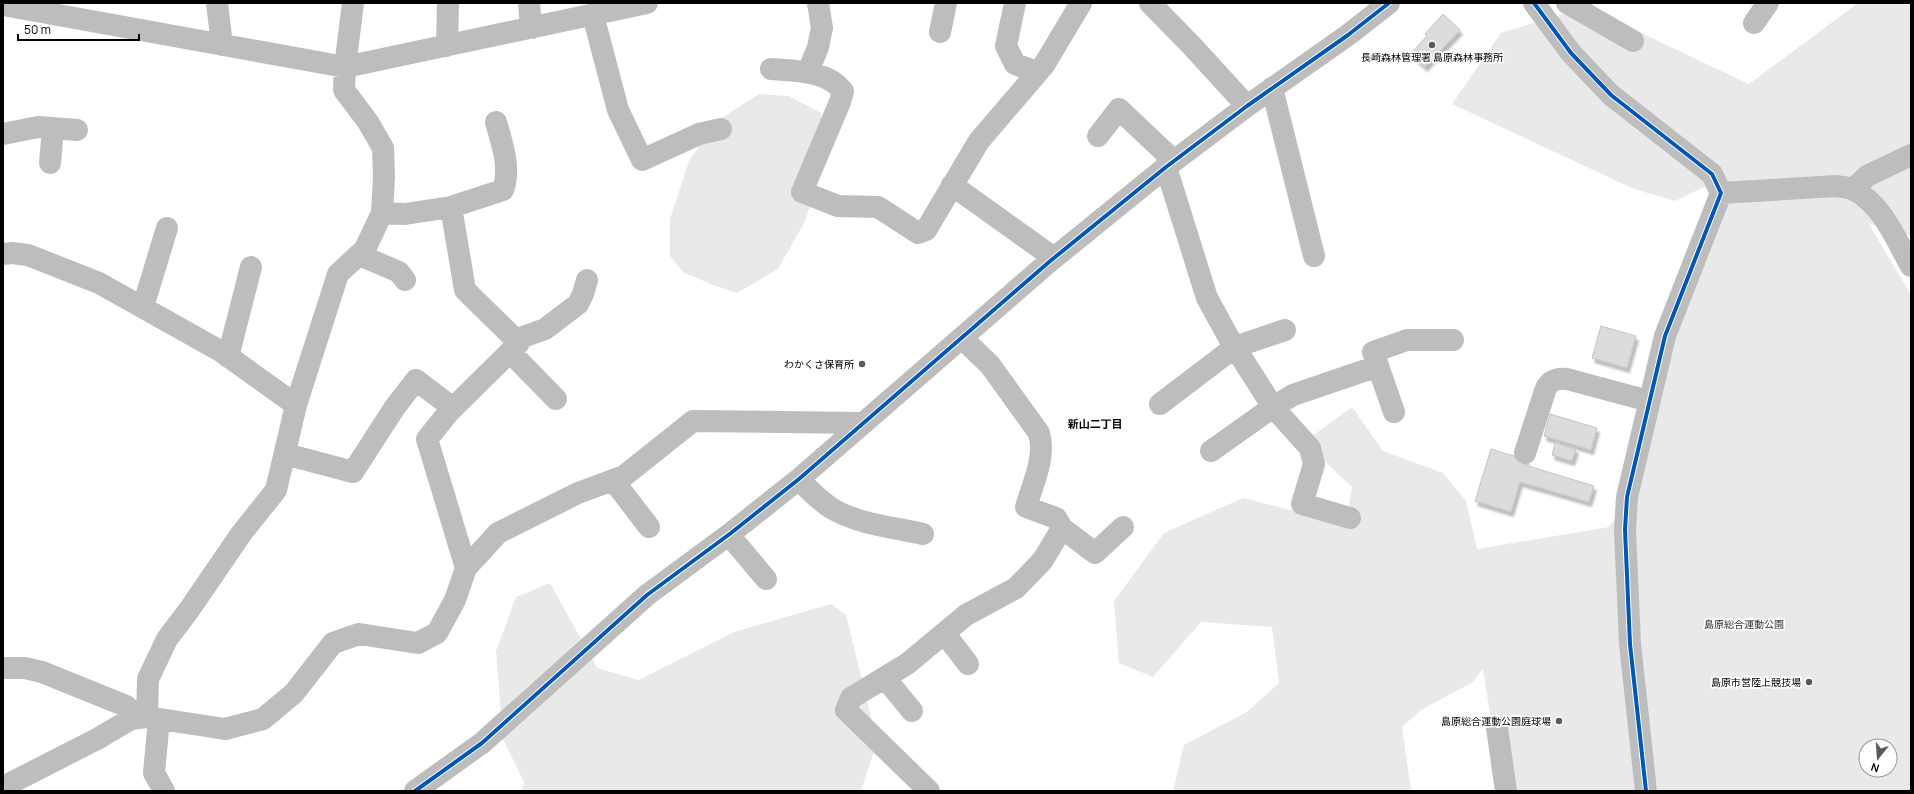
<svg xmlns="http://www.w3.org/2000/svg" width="1914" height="794" viewBox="0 0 1914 794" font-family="Manrope,'Noto Sans JP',sans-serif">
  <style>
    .green { fill: #e9e9e9; fill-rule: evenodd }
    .building { fill: #dcdcdc; stroke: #c4c4c4; filter: url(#shadow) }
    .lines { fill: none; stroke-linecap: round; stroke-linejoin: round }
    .minor { stroke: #bdbdbd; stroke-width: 22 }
    .cycleway-casing { stroke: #fff; stroke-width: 6 }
    .cycleway { stroke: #0057b8; stroke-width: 4 }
    .poi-dot { fill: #595959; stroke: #fff; stroke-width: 1.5 }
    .labels { text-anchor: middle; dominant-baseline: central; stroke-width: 3.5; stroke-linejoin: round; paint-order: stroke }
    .poi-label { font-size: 10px; fill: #000; stroke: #fff; text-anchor: end }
    .park-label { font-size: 10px; fill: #2e2e2e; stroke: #fff }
    .neighbourhood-label { font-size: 11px; font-weight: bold; fill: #000; stroke: #fff }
  </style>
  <defs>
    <filter id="shadow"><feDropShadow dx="2.5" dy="4.5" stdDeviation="1" flood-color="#0004"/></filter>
  </defs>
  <rect width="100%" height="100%" fill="#fff"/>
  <path class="green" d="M1858 3H1911V236L1869 224 1911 295V791H1502L1483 669 1473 682 1421 710 1402 727 1411 791H1173L1184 745 1247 712 1279 683 1272 627 1201 622 1153 677 1119 663 1114 601 1164 533 1243 498 1326 519 1348 512 1352 487 1304 442 1352 407 1383 451 1443 473 1466 501 1477 549 1609 527 1633 497 1676 333 1727 202 1762 191 1704 187 1675 201 1634 189 1452 104 1501 33 1586 7 1749 84ZM1866 746H1890V770H1866Z
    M759 94 789 96 821 113 825 160 805 221 778 269 737 293 713 285 683 272 670 256V219L689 161 717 121Z
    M550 583 597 668 639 680 734 632 831 604 846 615 877 742 861 791H522L524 782 503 739 496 651 516 597Z"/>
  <path class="building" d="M1443 14 1460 30 1425 67 1410 54 1427 36 1425 34Z
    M1601 326 1636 336 1627 368 1592 358Z
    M1550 414 1597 428 1591 450 1544 436Z
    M1555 443 1576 449 1572 461 1552 455Z
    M1491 449 1527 460 1525 465 1594 486 1589 502 1520 482 1511 512 1475 501Z"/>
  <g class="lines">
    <path class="minor" d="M217 3 222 45
      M529 3 531 28
      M1015 3 1006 46 1015 64 1037 72
      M1150 3 1192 46 1247 106
      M1534 3 1571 53 1611 95 1712 174 1721 193 1665 336 1627 497 1625 530 1630 644 1646 791
      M1567 3 1633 41
      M3 5 345 67 647 3
      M593 15 618 110 642 160 699 134 721 129
      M1754 23 1768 3
      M940 32 946 3
      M447 46 448 3
      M771 69C795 71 827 70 843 91L840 102 802 192 838 206 878 207 918 233 926 230 979 141 1044 65 1081 3
      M808 72 818 47 822 28 818 3
      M1272 88 1314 256
      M3 134 38 127 77 130
      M1098 136 1119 109 1174 161
      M50 163 53 128
      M1166 167 1207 298 1229 338 1273 407 1310 448 1314 464 1302 504 1350 518
      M952 185 1054 258
      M1853 189 1867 176 1911 155
      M1721 193 1836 186C1841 187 1849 187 1854 190 1883 205 1896 240 1911 266
      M451 207 503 190C511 169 502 143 496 122
      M382 213 405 214 451 207 465 290 519 343 449 412 427 439 466 568
      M3 254 12 253 28 255 99 283 222 352 296 405
      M359 255 399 272 405 280
      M143 307 167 228
      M962 338 990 365 1039 433C1046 457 1033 483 1026 507L1056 518 1062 528 1095 553 1123 527
      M515 340 545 329 578 304 583 294 587 280
      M510 352 556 399
      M228 357 251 267
      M1160 404 1235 347 1285 330
      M1394 412 1373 352 1407 340H1453
      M1211 451 1273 407 1293 395 1378 366
      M1525 453 1545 391C1549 380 1556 378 1567 379L1649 401
      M285 454 353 472 395 407 416 380 453 408
      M799 479C809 490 819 500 831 508 857 524 893 527 923 534
      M613 480 649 527
      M729 535 766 579
      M945 634 968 664
      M3 668H25L42 672 126 706 137 718
      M885 678 912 711
      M147 717 148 679 167 639 189 610 241 534 276 490 296 405 338 274 365 249 382 213 384 177 383 148 368 122 344 90 345 67 353 3
      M159 719 154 773 164 791
      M1497 728 1506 791
      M3 787 97 739 131 719 147 717 225 729 263 719 294 693 333 643 359 634 418 643 437 633 455 600 466 568 498 533 578 493 624 476 693 421 862 423
      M415 791 482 743 647 595 731 533 799 479 1049 262 1166 167 1247 106 1348 35 1389 3
      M929 791 846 710 851 698 907 664 966 615 1016 588 1043 560 1062 528"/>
    <defs>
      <path id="cycleway" d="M1534 3 1571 53 1611 95 1712 174 1721 193 1665 336 1627 497 1625 530 1630 644 1646 791
        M415 791 482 743 647 595 731 533 799 479 1049 262 1166 167 1247 106 1348 35 1389 3"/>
    </defs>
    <use href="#cycleway" class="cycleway-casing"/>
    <use href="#cycleway" class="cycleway"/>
  </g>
  <g class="poi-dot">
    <circle cx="1432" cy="45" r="4"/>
    <circle cx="862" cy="364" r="4"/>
    <circle cx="1809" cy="682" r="4"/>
    <circle cx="1559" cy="721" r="4"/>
  </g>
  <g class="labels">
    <g class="poi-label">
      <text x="1432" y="57" text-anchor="middle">長崎森林管理署 島原森林事務所</text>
      <text x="854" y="364">わかくさ保育所</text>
      <text x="1801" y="682">島原市営陸上競技場</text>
      <text x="1551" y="721">島原総合運動公園庭球場</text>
    </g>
    <g class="park-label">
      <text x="1744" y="624">島原総合運動公園</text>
    </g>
    <g class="neighbourhood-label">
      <text x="1095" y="423">新山二丁目</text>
    </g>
  </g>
  <rect width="1914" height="794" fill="none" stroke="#000000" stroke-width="8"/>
  <g transform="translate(1878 758) rotate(197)"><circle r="19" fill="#ffffff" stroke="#999999"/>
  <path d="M0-3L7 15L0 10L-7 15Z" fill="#595959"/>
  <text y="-6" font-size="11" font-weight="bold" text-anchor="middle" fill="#000000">N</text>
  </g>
  <path d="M18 34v6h121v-6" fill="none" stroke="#000000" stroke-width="2"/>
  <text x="24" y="34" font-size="12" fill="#000000" stroke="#ffffff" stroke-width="3" paint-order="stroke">50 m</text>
</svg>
